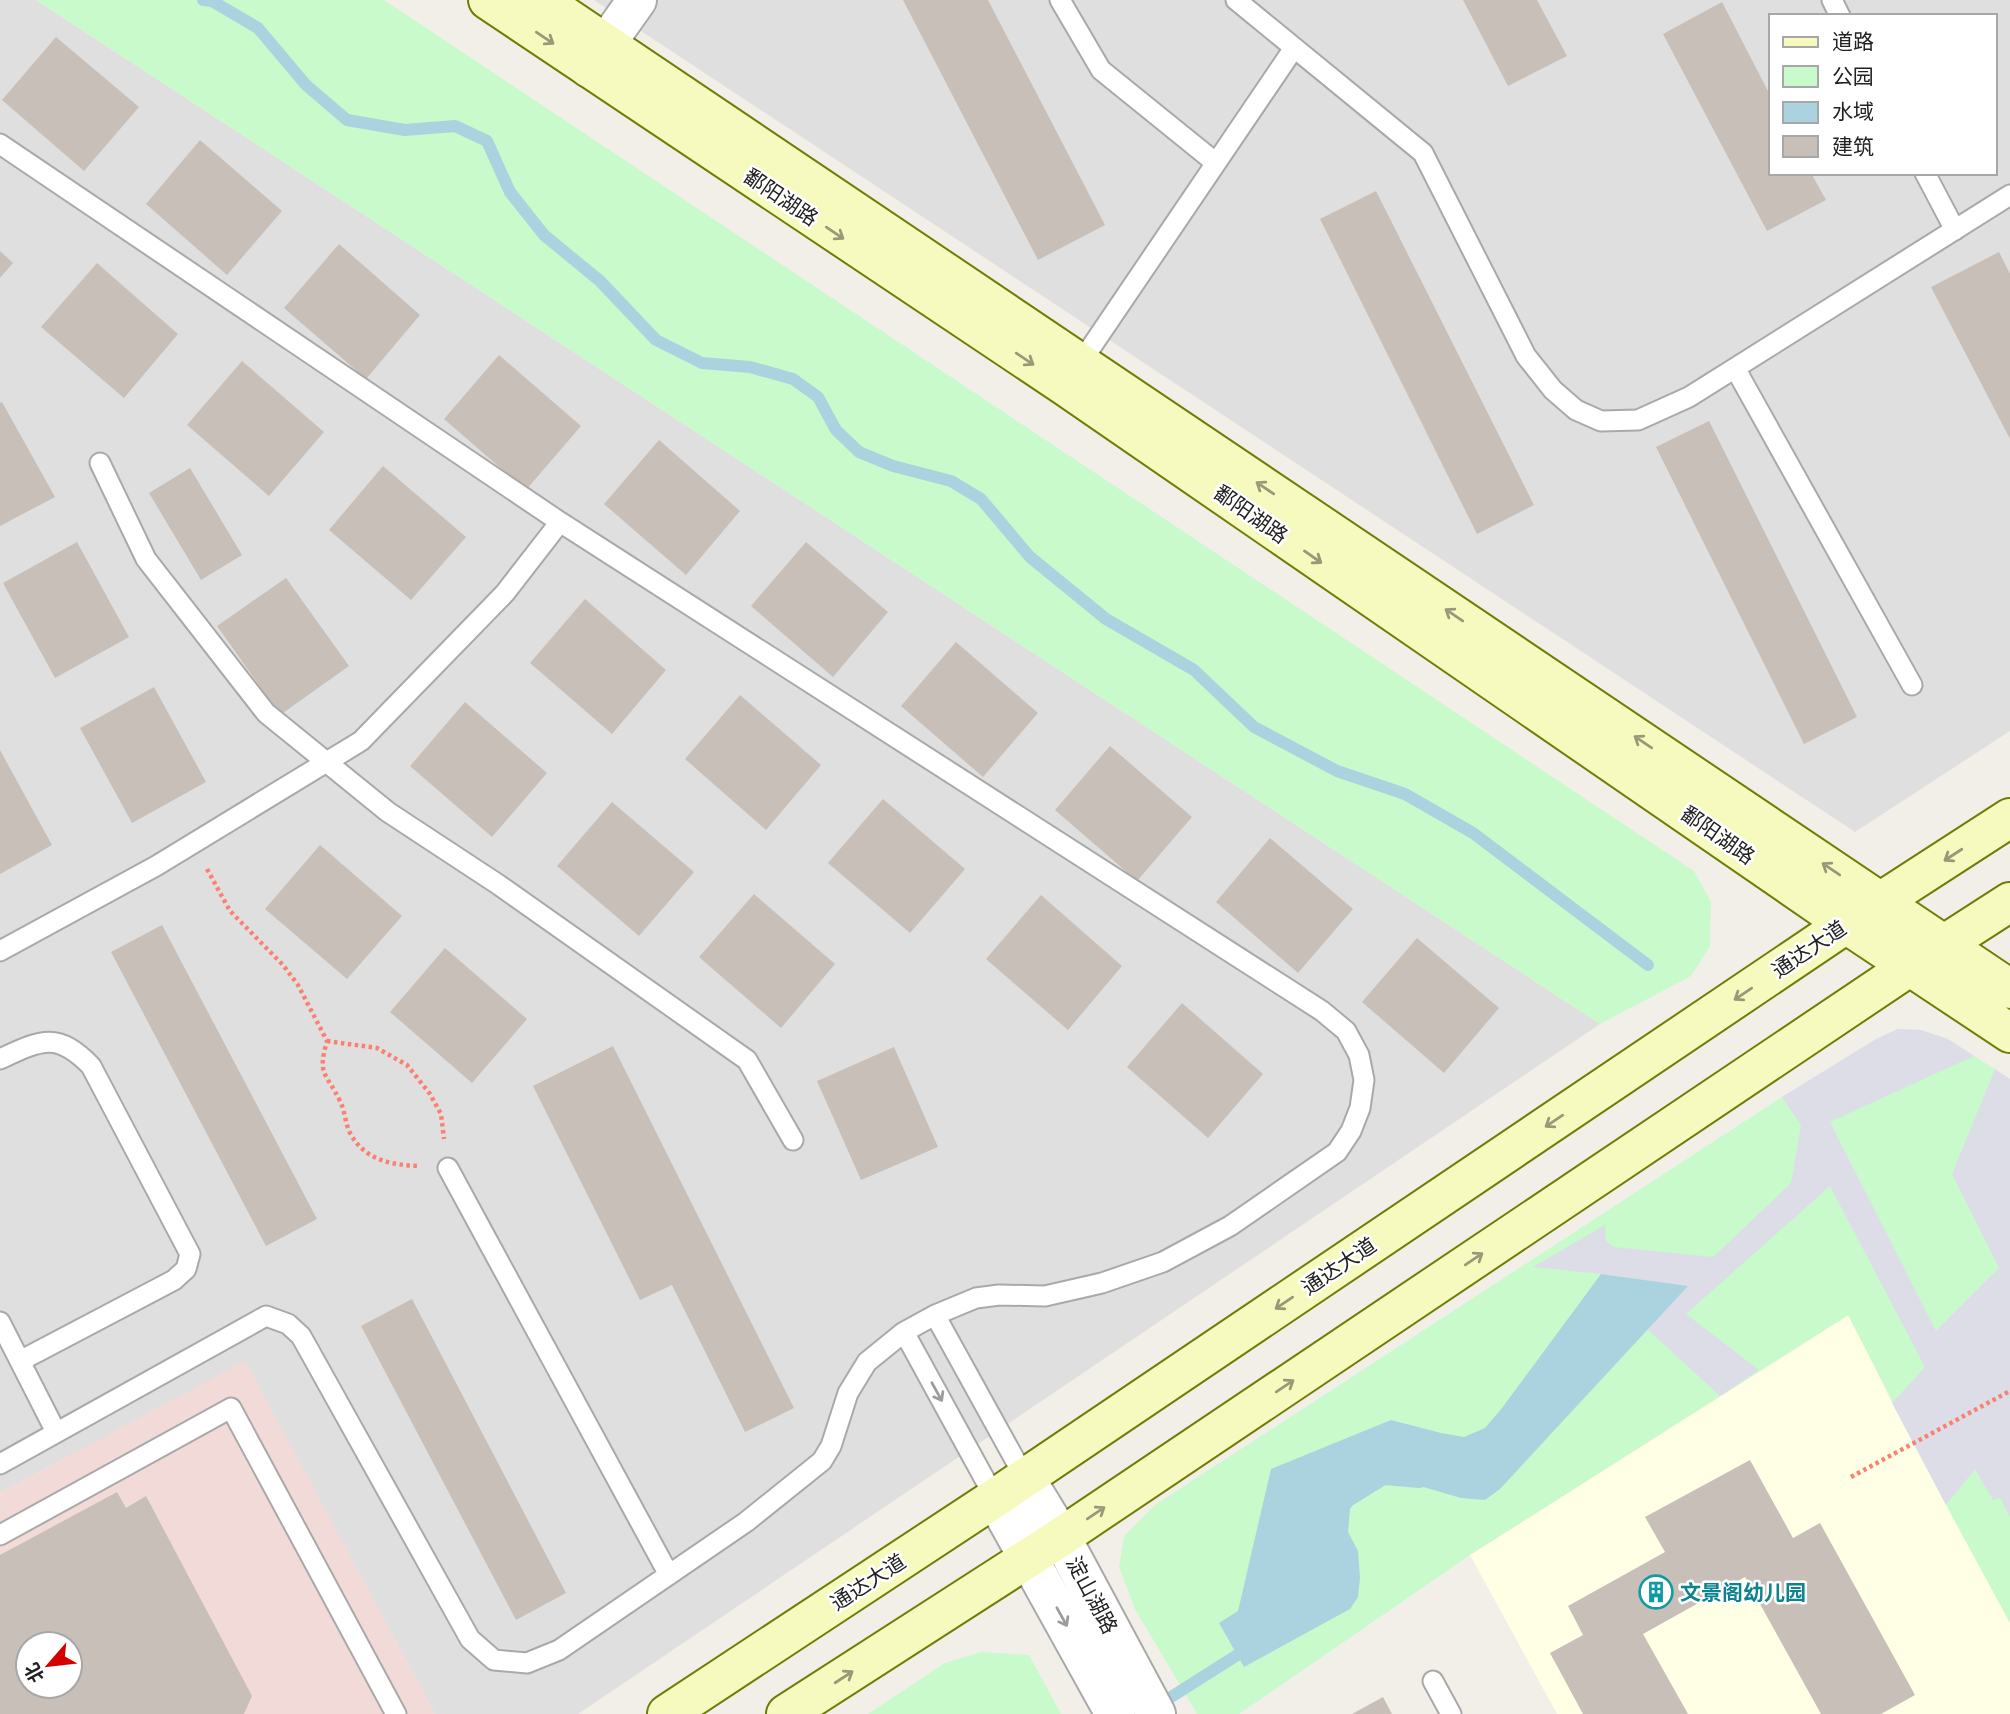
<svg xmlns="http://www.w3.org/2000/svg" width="2010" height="1714" viewBox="0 0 2010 1714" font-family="Poppins,'Noto Sans SC',sans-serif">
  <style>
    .residential { fill: #e0dfdf; fill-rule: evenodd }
    .commercial { fill: #f2dad9; fill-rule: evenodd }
    .education { fill: #ffffe5 }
    .park { fill: #c8facc }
    .plaza { fill: #dddde8 }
    .water { fill: #aad3df }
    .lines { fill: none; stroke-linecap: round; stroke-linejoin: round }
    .stream { stroke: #aad3df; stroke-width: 12 }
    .building { fill: #c7bfb8; fill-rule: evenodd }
    .lane-casing { stroke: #a9a9a9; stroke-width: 23 }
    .street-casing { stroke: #a9a9a9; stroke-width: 42 }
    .secondary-casing { stroke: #707d05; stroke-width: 42 }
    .path { stroke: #fa8072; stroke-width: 4.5; stroke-dasharray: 3.5 3.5; stroke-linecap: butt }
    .lane { stroke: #fff; stroke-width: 19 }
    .street { stroke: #fff; stroke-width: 38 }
    .secondary { stroke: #f7fabf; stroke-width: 38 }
    .oneway { stroke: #979978 }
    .oneway2 { stroke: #9c9c9c }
    .labels { text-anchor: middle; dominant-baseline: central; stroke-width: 5; stroke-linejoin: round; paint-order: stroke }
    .street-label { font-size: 21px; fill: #222; stroke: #fff }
    .culture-label { font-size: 21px; font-weight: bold; fill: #0d838f; stroke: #fff; text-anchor: start }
  </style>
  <rect width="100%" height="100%" fill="#f2efe9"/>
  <path class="residential" d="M0 0H36L1600 1024 578 1714H435L245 1362 0 1493Z
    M594 0H2010V731L1855 832ZM1770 16H1994V173H1770Z"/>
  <path class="commercial" d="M245 1361 435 1714H0V1493ZM28 1644H70V1686H28Z"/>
  <path class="education" d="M1849 1315 1892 1403 2010 1623V1714H1557L1470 1555Z"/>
  <path class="park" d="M36 0H384L1694 871 1711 902 1710 946 1691 976 1600 1024Z
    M1898 1029 1921 1030 1948 1039 2010 1079V1623L1946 1505 1848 1315 1470 1555 1239 1714H1197L1135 1609 1119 1567 1124 1536 1155 1505 1782 1097 1876 1039Z
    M981 1652 1029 1655 1061 1714H868L945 1663Z"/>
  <path class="plaza" d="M1898 1029 1921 1030 1948 1039 1974 1056 1830 1122 1936 1331 1999 1268 1952 1174 1995 1069 2010 1079V1517L2000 1498 1993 1500 1975 1469 1946 1505 1892 1403 1925 1367 1830 1186 1686 1314 1759 1370 1720 1396 1647 1329 1687 1286 1601 1274 1533 1267 1605 1225 1606 1241 1614 1247 1713 1257 1791 1183 1801 1125 1782 1097 1876 1039Z"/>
  <path class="water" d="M1601 1274 1688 1286 1500 1489 1485 1500 1461 1498 1386 1476 1367 1483 1350 1509 1348 1532 1358 1551 1360 1578 1358 1597 1350 1609 1244 1667 1219 1623 1238 1611 1271 1469 1391 1420 1441 1433 1464 1437 1485 1428 1502 1408Z"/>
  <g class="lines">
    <path class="stream" d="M203 0 212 1 258 28 306 85 347 120 405 130 455 126 487 141 510 192 544 235 600 281 656 340 702 363 750 367 793 379 818 397 836 430 859 452 893 466 951 481 981 499 1030 557 1106 619 1194 670 1254 727 1337 771 1405 794 1473 833 1648 965
      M1347 1502 1384 1479 1420 1482
      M1157 1706 1242 1652 1249 1645"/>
  </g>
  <path class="building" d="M903 0H988L1105 225 1038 260Z
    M1463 0H1537L1567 56 1508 86Z
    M1722 2 1770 95V173H1811L1826 200 1767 231 1663 34Z
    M56 37 139 107 84 171 2 100Z
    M200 140 282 211 227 275 146 204Z
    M1376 191 1534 505 1477 534 1320 219Z
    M339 244 420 315 366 379 284 308Z
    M0 251 13 263 0 278Z
    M1999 252 2010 274V439L1931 287Z
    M97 263 178 334 124 398 41 327Z
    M499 355 581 426 526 490 444 419Z
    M242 361 324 432 269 496 187 425Z
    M2 402 55 497 0 526V403Z
    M1709 421 1857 717 1804 744 1656 447Z
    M659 440 740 511 686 575 604 504Z
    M383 466 466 537 411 600 329 530Z
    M190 468 242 555 201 580 149 493Z
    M77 542 129 637 55 678 3 583Z
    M806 542 888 612 833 677 751 606Z
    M286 578 349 666 280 715 217 626Z
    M585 599 666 670 612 734 530 663Z
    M956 642 1038 713 983 777 901 706Z
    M154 687 206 782 132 823 80 728Z
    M740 695 821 765 766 830 685 759Z
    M465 702 547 773 492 837 410 766Z
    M1110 746 1192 817 1137 881 1055 810Z
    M0 750 52 845 0 874Z
    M883 799 965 869 910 933 828 863Z
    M612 802 694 872 639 936 557 866Z
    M1270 838 1353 909 1298 973 1216 902Z
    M320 845 402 916 347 979 265 909Z
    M754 894 835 964 781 1028 699 957Z
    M1041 895 1122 966 1068 1030 986 959Z
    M162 925 317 1219 266 1246 111 952Z
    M1417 938 1499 1008 1444 1073 1362 1002Z
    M445 948 527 1019 472 1083 390 1012Z
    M1182 1003 1263 1074 1208 1138 1127 1067Z
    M613 1046 794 1408 745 1432 672 1285 640 1300 533 1086Z
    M894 1047 938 1147 861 1180 817 1081Z
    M412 1299 566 1593 516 1620 361 1326Z
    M1750 1460 1793 1538 1820 1523 1915 1695 1881 1714H1821L1745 1577 1643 1634 1688 1714H1583L1550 1653 1583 1635 1568 1606 1665 1552 1645 1517Z
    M117 1492 126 1508 146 1496 252 1696 244 1714H0V1555ZM28 1644H70V1686H28Z
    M1383 1697 1392 1714H1352Z"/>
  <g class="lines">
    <defs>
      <path id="lane" d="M1060 0 1101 70 1216 163
        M1236 0 1423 153 1526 356 1553 390 1576 410 1601 421 1638 420 1689 397 2010 195
        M1832 0 1840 16
        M0 144 560 522 1322 1011 1346 1031 1359 1055 1364 1080 1360 1108 1351 1131 1337 1152 1230 1226 1163 1262 1102 1283 1045 1296 999 1295 976 1298 935 1315 904 1332 867 1362 848 1393 831 1446 822 1461 746 1522 559 1650 527 1663 494 1660 470 1639 301 1336 288 1324 266 1316 0 1464
        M1925 173 1955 230
        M1077 368 1294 48
        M1735 368 1912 685
        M100 463 146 559 266 713 388 812 499 885 747 1060 793 1140
        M0 951 156 866 361 741 505 593 560 522
        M0 1059C41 1040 57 1031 91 1066L190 1254 186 1269 174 1280 20 1361
        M448 1168 669 1575
        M935 1315 1025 1478
        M0 1322 56 1432
        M904 1332 995 1498
        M0 1535 231 1408 396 1714
        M1433 1681 1451 1714"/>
      <path id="street" d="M589 68 637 0
        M1025 1478 1061 1537 1156 1714
        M995 1498 1115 1714"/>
      <path id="secondary" d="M488 0 1065 386 1846 924 2010 1033
        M541 0 2010 989
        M667 1714 995 1498 1846 924 2010 818
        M786 1714 1061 1537 1909 967 2010 902"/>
    </defs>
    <use href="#lane" class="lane-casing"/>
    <use href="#street" class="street-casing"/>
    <use href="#secondary" class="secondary-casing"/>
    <path class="path" d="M207 869 230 911 283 965 298 985 327 1041C317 1076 326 1072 340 1101 345 1111 345 1123 350 1133 365 1161 392 1165 420 1166
      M327 1041 377 1048 407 1065 430 1094 441 1114 444 1139
      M1851 1477 2010 1391"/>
    <use href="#lane" class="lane"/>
    <use href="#street" class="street"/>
    <use href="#secondary" class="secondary"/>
  </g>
  <defs><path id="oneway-shaft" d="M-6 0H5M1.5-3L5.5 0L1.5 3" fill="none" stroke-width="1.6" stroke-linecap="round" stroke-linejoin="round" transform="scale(1.75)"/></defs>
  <g class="oneway">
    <use href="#oneway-shaft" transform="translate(545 38) rotate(34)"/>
    <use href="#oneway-shaft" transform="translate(835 233) rotate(34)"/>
    <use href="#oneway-shaft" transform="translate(1025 359) rotate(34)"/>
    <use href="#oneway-shaft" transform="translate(1265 488) rotate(-146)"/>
    <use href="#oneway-shaft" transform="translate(1313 557) rotate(35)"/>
    <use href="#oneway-shaft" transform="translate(1454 615) rotate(-146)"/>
    <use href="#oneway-shaft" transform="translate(1643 742) rotate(-146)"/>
    <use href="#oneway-shaft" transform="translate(1953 855) rotate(147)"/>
    <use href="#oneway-shaft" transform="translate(1831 869) rotate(-146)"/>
    <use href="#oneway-shaft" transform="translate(1743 994) rotate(146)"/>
    <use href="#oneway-shaft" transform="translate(1554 1121) rotate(146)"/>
    <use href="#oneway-shaft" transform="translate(1474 1259) rotate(-34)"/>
    <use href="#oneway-shaft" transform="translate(1284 1303) rotate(146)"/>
    <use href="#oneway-shaft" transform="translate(1285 1386) rotate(-34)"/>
    <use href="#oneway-shaft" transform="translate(1096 1513) rotate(-34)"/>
    <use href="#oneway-shaft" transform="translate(844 1677) rotate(-33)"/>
  </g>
  <g class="oneway2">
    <use href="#oneway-shaft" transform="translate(937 1392) rotate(61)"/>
    <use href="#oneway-shaft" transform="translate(1062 1617) rotate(61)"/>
  </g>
  <defs>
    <symbol id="building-ring" viewBox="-11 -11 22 22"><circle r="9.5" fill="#fff" stroke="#0f9aa8" stroke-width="1.5"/><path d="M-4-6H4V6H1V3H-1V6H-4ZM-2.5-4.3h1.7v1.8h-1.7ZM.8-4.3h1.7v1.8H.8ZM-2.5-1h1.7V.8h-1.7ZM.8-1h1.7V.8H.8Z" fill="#0f9aa8"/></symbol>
  </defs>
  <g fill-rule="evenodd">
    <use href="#building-ring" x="1637" y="1573" width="38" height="38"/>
  </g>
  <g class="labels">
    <g class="street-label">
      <text transform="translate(781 197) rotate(34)">鄱阳湖路</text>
      <text transform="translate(1251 514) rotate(35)">鄱阳湖路</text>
      <text transform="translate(1718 835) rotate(35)">鄱阳湖路</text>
      <text transform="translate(1809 949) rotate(-34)">通达大道</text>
      <text transform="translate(1339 1266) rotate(-34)">通达大道</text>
      <text transform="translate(868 1582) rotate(-33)">通达大道</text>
      <text transform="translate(1092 1595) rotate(62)">淀山湖路</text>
    </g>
    <g class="culture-label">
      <text x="1680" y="1592">文景阁幼儿园</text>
    </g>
  </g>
  <rect x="1769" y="14" width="228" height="161" fill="#ffffff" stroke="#a7a7a7" stroke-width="2"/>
  <rect x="1783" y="37" width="35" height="10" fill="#f7fabf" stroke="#a7a7a7" stroke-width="2"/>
  <text x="1832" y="49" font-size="21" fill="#222222">道路</text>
  <rect x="1783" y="66" width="35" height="21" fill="#c8facc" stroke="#a7a7a7" stroke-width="2"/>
  <text x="1832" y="84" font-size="21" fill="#222222">公园</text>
  <rect x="1783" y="102" width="35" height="21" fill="#aad3df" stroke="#a7a7a7" stroke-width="2"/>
  <text x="1832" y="119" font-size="21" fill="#222222">水域</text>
  <rect x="1783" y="136" width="35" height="21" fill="#c7bfb8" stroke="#a7a7a7" stroke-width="2"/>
  <text x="1832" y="154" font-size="21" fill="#222222">建筑</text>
  <g transform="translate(49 1665) rotate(242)"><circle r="33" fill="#ffffff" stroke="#a7a7a7" stroke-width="2"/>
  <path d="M0-5L12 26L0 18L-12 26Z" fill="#d40000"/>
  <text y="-10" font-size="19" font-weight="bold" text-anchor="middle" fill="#222222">北</text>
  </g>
</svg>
